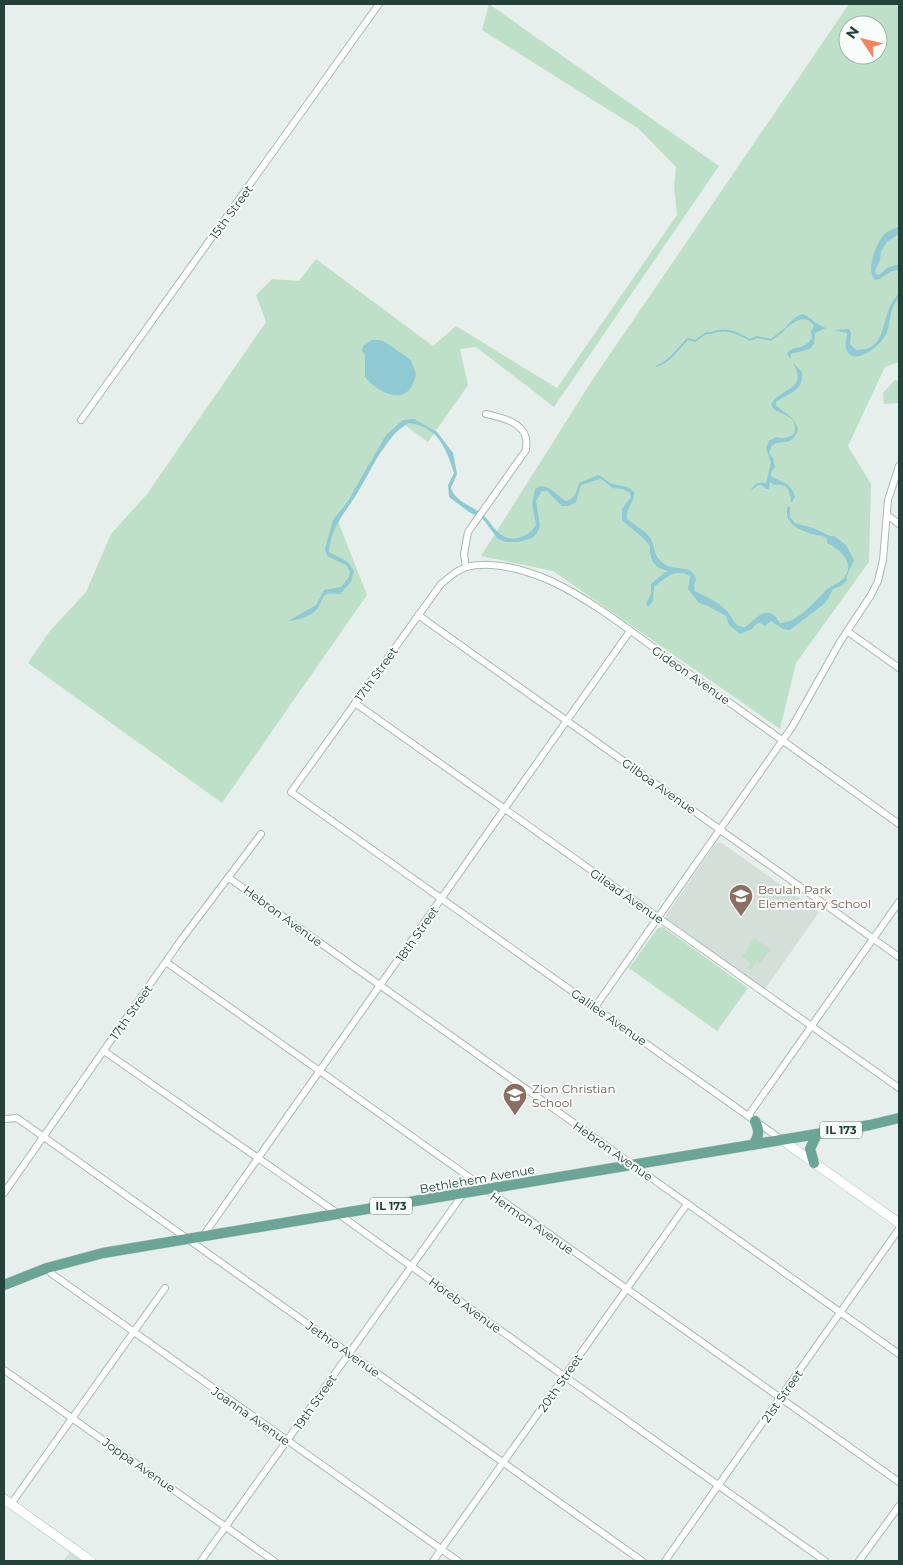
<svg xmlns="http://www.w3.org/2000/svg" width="903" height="1565" viewBox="0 0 903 1565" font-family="Montserrat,sans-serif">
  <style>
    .built { fill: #d4dfda }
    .green { fill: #bfe0c8; fill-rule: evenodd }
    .water { fill: #8ec9d4 }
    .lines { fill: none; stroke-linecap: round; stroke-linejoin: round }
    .stream { stroke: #8ec9d4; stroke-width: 2 }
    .street-casing { stroke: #a8b8b2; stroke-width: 8 }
    .secondary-casing { stroke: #a4bbb3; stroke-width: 10 }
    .primary-casing { stroke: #c2cac8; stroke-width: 11 }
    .street { stroke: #fff; stroke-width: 6 }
    .secondary { stroke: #fff; stroke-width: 9 }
    .primary { stroke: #6aa596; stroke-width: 10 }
    .labels { text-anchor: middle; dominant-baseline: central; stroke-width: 4; stroke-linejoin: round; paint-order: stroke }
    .shield { fill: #f7fbf9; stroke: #637a73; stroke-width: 1 }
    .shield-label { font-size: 11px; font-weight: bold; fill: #24423a }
    .street-label { font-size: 12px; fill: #24423a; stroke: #f7fbf9 }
    .education-label { font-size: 12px; fill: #785e54; stroke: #f7fbf9; text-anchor: start }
  </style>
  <rect width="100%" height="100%" fill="#e6efeb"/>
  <path class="built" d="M717 842 722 843 819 912 765 989 667 919 666 915Z
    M71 1551 85 1561H63Z"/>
  <path class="green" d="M489 4 719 166 554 407 476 347 460 349 468 385 428 442 402 423 336 516 367 595 222 803 28 663 49 632 86 592 111 534 147 494 266 322 256 295 272 279 299 281 316 259 433 346 456 326 557 388 677 215 674 187 676 167 639 129 482 30Z
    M849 4H899V362L885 367 848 446 871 484 869 562 796 663 780 729 553 571 481 556 593 379ZM848 25H878V55H848Z
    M895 380 899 381V403L884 404 883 393Z
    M663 927 748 988 717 1031 629 968 658 928Z
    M754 938 770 949 760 964 757 961 751 970 748 968 751 963 742 957Z"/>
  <path class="water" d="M899 226V234L887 242 881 251 880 260 875 271 876 274 879 275 887 268 899 264V270C888 269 885 279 875 280 866 271 875 247 882 237 885 232 894 229 899 226Z
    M899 293C899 300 894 303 892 310 889 318 890 328 885 336 880 346 852 369 846 348 845 343 847 338 847 333L834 330 849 329 851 333 850 344 856 350C885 350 881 326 890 306 892 301 896 297 899 293Z
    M803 314C812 318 816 325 826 328L815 333 814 344 810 349 791 354 790 359 787 353C796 344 802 352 812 338L811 331 814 326C804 312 793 323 783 331 788 323 794 317 803 314Z
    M372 340H379L385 342 411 360 416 374C415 379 413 385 410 389 397 404 375 389 365 377V355L362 350 363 346Z
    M793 363 802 372C804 391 789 393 776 402V405C785 414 795 416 798 430 791 447 785 439 772 445L769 454 773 458 775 467 771 472V476C782 483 791 482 795 497L791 503C791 492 787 482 775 485L770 482 769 489H766L762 485H758L751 491C754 483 758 482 766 483L771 463 766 448 769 441 776 437C780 438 783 439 788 437 792 436 795 434 795 429 796 414 779 415 773 408 772 407 772 405 771 404 781 387 809 390 793 363Z
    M414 419 437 432 453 453 457 474 451 488C455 502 473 506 483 515 489 520 493 528 499 533 510 544 529 537 536 525L532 504 535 489C547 480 556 496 566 501 575 499 577 491 579 483L598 475C604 477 608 483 614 484 623 487 626 484 634 492 635 502 625 508 627 519 634 525 646 531 651 539 656 550 653 557 666 565 676 571 692 564 696 579L694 586 695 591C705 596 718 602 726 610 733 617 733 627 745 627 753 622 764 606 775 616 777 618 778 621 780 623 797 623 813 603 824 592 829 586 838 584 843 579 857 564 840 549 827 543V539C822 534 818 536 812 534 798 529 785 524 787 508L789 506 790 507V517L795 523 813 528 830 536H834L846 545 854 560 846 578 847 580 855 573 841 586 833 589 828 599 824 604 790 630 783 629 771 621 765 626 760 623 756 624 752 629 740 634 729 625 726 616 708 606 699 603 688 589 690 576C676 567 665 578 654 587L653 601 648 607 646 604 651 593V584L664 573 669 571C655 569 649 560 650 546 643 536 631 529 622 520V509L631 497 630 493 623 489 612 488 603 480 600 479 581 485 576 502 569 506H562L547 491H542L536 501 540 526 537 533 532 538 518 542H506L498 539 483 519 469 512 449 497 448 485 454 473C446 448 438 426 408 423 383 439 374 466 359 490 347 511 330 527 329 552L348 562 354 571 351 582 340 594C336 594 330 593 327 594 322 596 321 604 318 608 311 617 299 620 288 621L316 605 324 590 341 587 349 577 350 571 346 565 327 556 325 549 333 520 349 499 386 435 403 420Z"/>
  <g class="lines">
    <path class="stream" d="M657 366C671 361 677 349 688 339L695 341 706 333C711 334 713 332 718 331 731 329 739 334 750 340L757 337 771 340 784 330"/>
    <defs>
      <path id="street" d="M486 414C499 417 522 421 526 438 527 441 526 446 526 450L468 532 464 554 466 567 456 572 441 584 291 792 782 1140
        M81 420 379 4
        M887 515 899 524
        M466 567C494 560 525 570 551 581 594 601 641 639 680 667 753 719 826 771 899 824
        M418 615 899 957
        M847 631 899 668
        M355 703 899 1088
        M229 878 899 1354
        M166 962 899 1482
        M595 1007 792 727 840 642 871 595 878 581 883 560 888 500 899 466
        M104 1051 340 1215 564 1376 825 1561
        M748 1116 899 902
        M4 1119 17 1118 642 1561
        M4 1193 181 940 261 834
        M203 1236 630 631
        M47 1268 52 1274 458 1561
        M4 1370 274 1561
        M11 1504 165 1288
        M201 1561 463 1194
        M433 1561 687 1204
        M665 1561 899 1229
        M859 1561 899 1506"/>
      <path id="secondary" d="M782 1140 899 1223
        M4 1499 91 1561"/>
      <path id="primary" d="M753 1145C759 1136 760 1131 755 1121
        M814 1163 810 1149 817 1134
        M4 1285 47 1268 103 1253 817 1134 870 1125 899 1118"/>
    </defs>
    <use href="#street" class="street-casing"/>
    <use href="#secondary" class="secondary-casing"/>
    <use href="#primary" class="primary-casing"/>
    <use href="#street" class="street"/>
    <use href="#secondary" class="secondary"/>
    <use href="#primary" class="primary"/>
  </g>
  <defs>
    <symbol id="school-pin" viewBox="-11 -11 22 30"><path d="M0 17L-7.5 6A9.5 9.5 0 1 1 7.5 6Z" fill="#8d6e63" stroke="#f7fbf9"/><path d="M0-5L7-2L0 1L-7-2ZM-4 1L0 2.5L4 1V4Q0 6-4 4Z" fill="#fff"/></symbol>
  </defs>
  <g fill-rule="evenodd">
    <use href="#school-pin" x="727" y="882" width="28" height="38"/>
    <use href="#school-pin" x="501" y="1081" width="28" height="38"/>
  </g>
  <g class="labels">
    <g class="shield">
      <rect x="820" y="1121.5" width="42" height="17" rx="4"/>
      <rect x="370" y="1197.5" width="42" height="17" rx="4"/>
    </g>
    <g class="shield-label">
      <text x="841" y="1130">IL 173</text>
      <text x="391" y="1206">IL 173</text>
    </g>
    <g class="street-label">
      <text transform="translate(231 212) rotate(-54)">15th Street</text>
      <text transform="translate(376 674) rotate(-54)">17th Street</text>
      <text transform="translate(691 675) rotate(35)">Gideon Avenue</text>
      <text transform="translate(659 786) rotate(35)">Gilboa Avenue</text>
      <text transform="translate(627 896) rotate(35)">Gilead Avenue</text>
      <text transform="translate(283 916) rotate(36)">Hebron Avenue</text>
      <text transform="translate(417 934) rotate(-55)">18th Street</text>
      <text transform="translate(131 1012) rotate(-55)">17th Street</text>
      <text transform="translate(609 1017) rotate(35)">Galilee Avenue</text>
      <text transform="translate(613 1151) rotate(35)">Hebron Avenue</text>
      <text transform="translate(477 1179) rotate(-10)">Bethlehem Avenue</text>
      <text transform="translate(532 1223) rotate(35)">Hermon Avenue</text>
      <text transform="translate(465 1305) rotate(36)">Horeb Avenue</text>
      <text transform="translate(343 1349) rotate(35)">Jethro Avenue</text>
      <text transform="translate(560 1383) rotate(-55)">20th Street</text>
      <text transform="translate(782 1396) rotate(-55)">21st Street</text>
      <text transform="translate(315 1402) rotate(-55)">19th Street</text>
      <text transform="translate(251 1416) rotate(35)">Joanna Avenue</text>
      <text transform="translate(139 1465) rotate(35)">Joppa Avenue</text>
    </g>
    <g class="education-label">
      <text x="758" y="889">Beulah Park<tspan x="758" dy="14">Elementary School</tspan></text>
      <text x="532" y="1088">Zion Christian<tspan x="532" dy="14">School</tspan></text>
    </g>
  </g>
  <rect width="903" height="1565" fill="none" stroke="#24423a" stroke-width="10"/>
  <g transform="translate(863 40) rotate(305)"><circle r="24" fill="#f7fbf9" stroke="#a3b1ad"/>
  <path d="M0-4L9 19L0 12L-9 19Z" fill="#f4845f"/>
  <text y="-8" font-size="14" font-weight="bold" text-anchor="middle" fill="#24423a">N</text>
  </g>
</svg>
